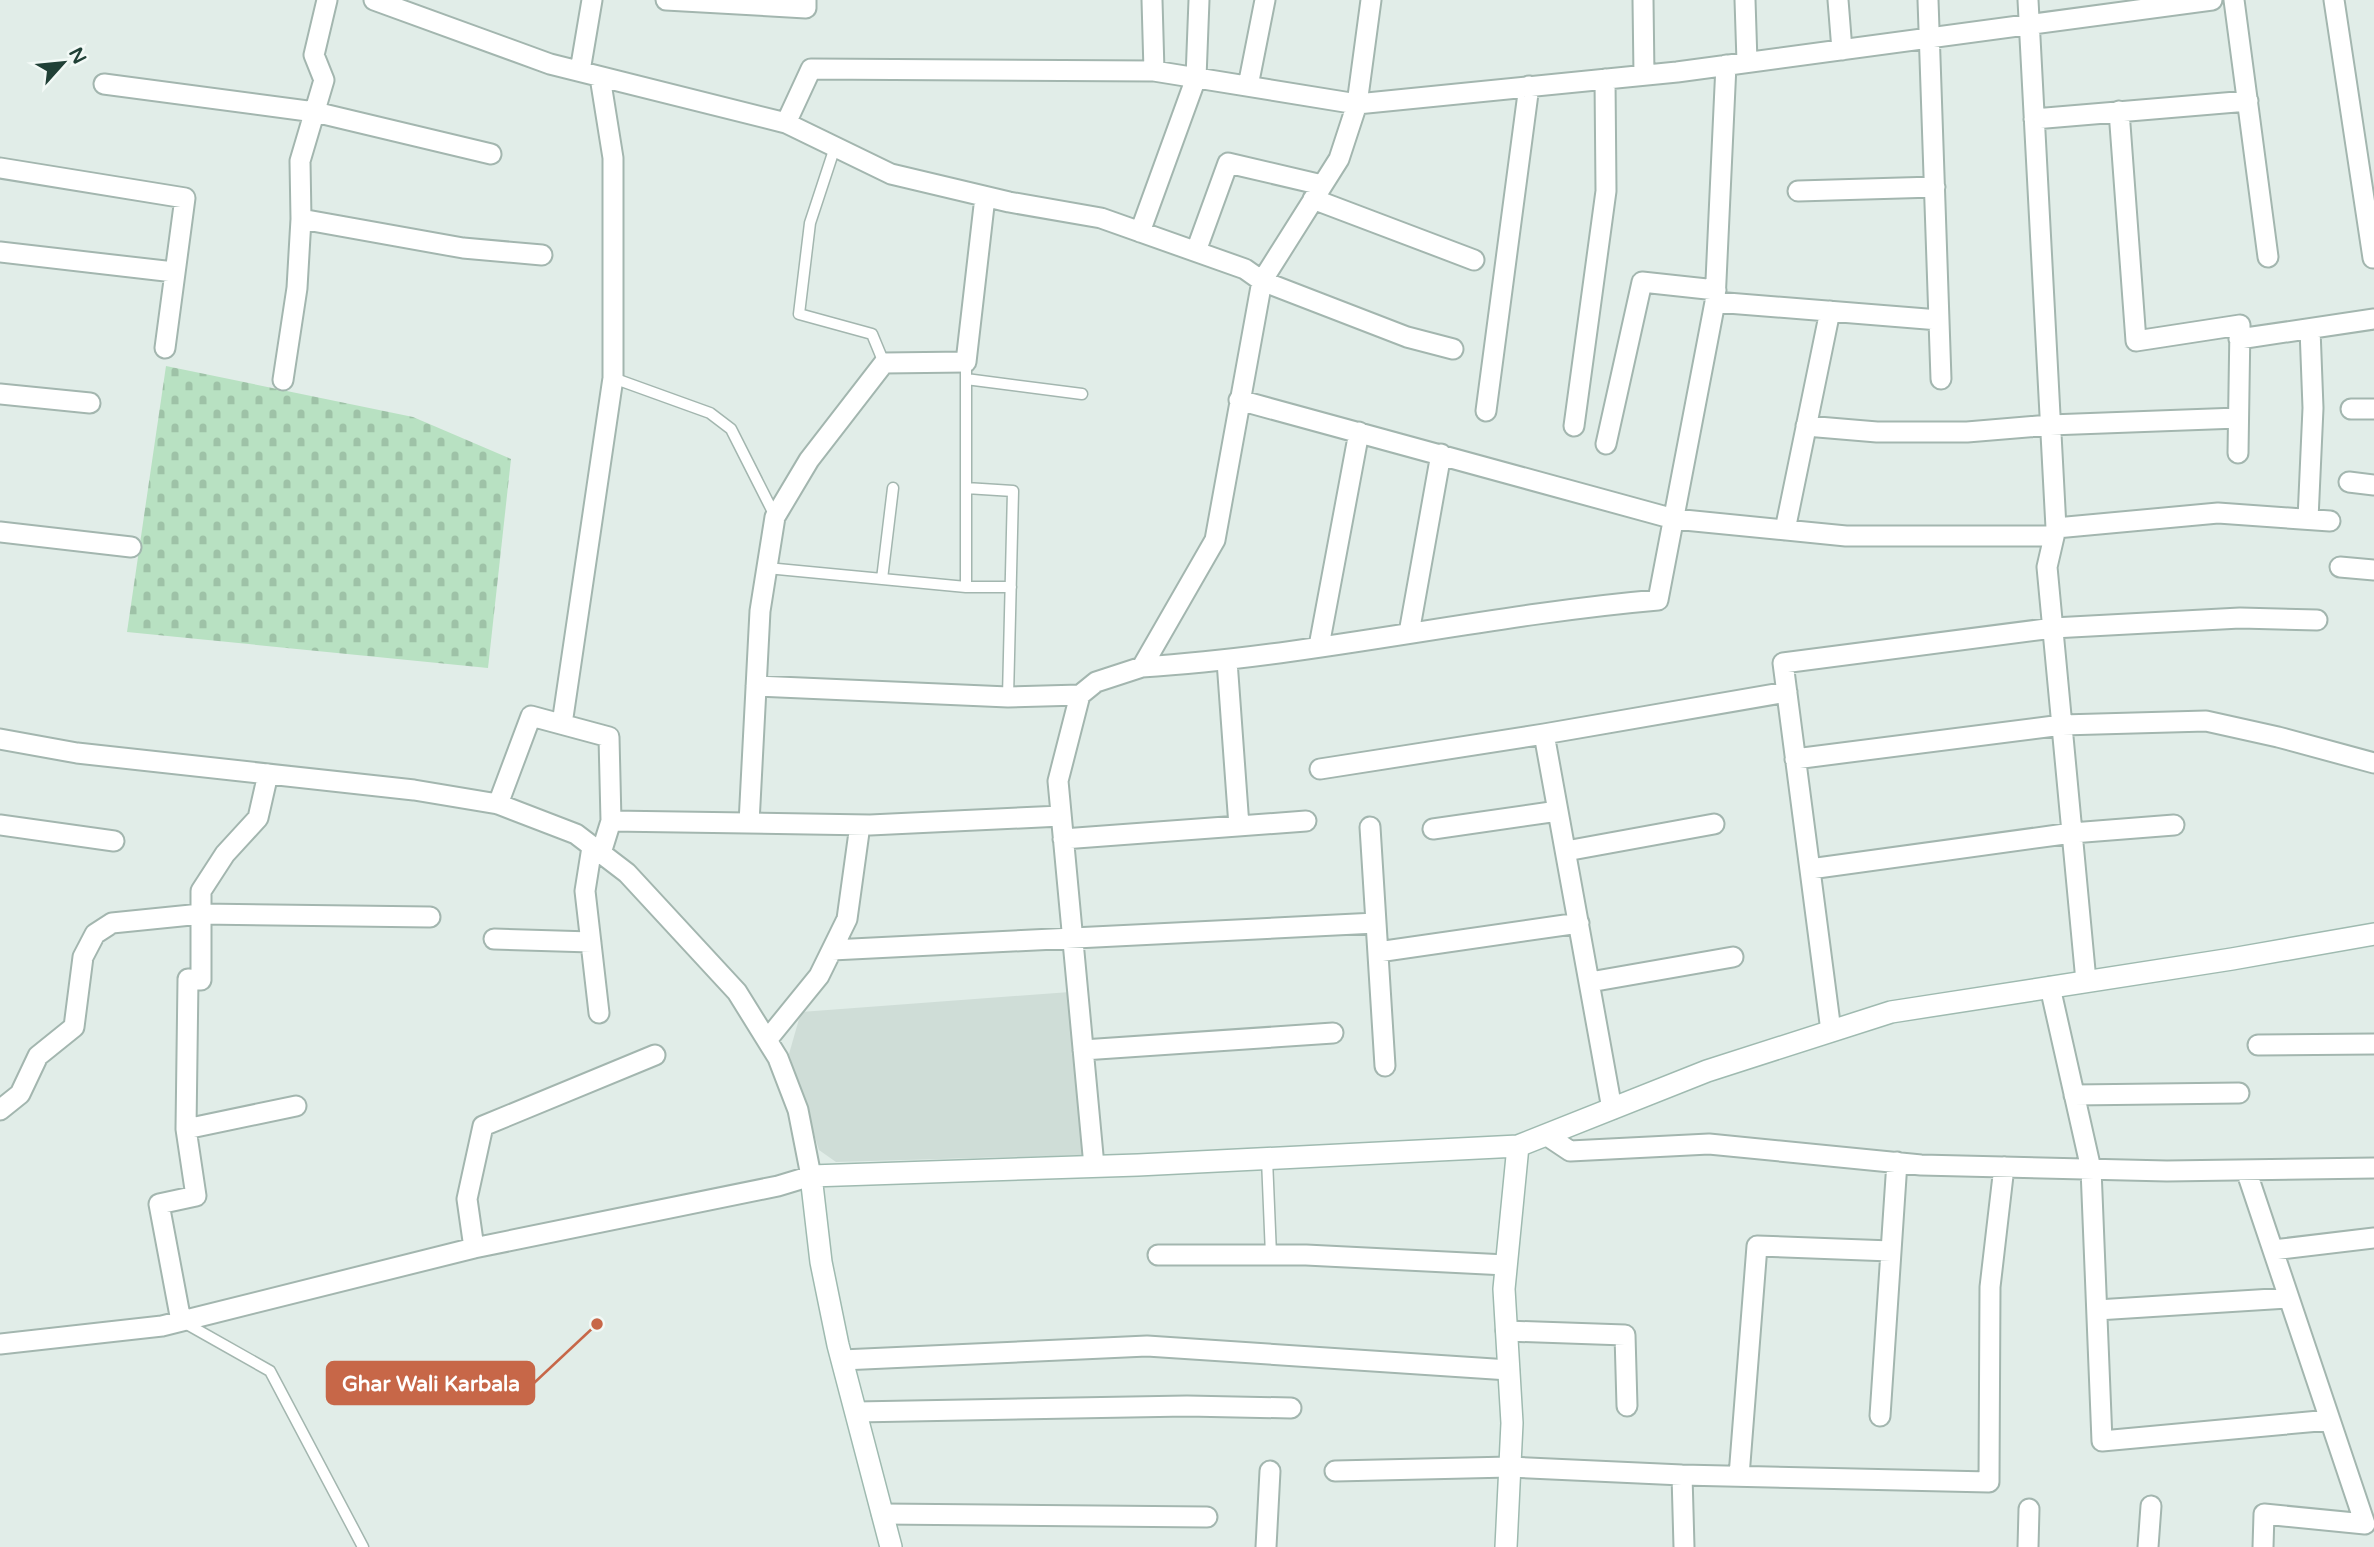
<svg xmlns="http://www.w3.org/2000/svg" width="2374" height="1547" viewBox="0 0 2374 1547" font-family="'Varela Round',sans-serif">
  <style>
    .built { fill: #cfddd7 }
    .cemetery { fill: url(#cemetery-stones) }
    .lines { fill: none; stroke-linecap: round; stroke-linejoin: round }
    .lane-casing { stroke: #a3b6af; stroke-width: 13 }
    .street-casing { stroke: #a3b6af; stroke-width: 23 }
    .secondary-casing { stroke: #9fbab0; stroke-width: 24 }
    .lane { stroke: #fff; stroke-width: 10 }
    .street { stroke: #fff; stroke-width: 19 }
    .secondary { stroke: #fff; stroke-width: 21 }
    .leader { fill: none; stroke: #c76748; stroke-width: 2.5 }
    .callout-dot { fill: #c76748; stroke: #f2f9f6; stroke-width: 2.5 }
    .callout { fill: #c76748; stroke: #c76748; stroke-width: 2.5 }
    .callout-label { font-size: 21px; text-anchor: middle; font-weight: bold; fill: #fff }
  </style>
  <defs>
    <pattern id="cemetery-stones" width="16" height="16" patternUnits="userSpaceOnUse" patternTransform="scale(1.75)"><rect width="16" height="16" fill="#b8e1c2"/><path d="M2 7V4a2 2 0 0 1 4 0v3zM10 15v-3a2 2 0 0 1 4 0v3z" fill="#9ec2a7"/></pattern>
  </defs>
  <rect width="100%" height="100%" fill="#e1ede8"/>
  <path class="built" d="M1070 992 1083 1155 836 1162 819 1150 789 1054 801 1012Z"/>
  <path class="cemetery" d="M166 366 413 417 511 459 488 668 127 632Z"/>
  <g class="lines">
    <defs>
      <path id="lane" d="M835 147 810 223 799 314 872 334 884 363
        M613 378 710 413 731 429 775 516
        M966 379 1082 394
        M966 488 1013 491 1008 697
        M767 568 966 587H1011
        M882 579 893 488
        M966 587V362
        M1267 1159 1271 1255
        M185 1323 270 1371 363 1547"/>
      <path id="street" d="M374 0 550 64 786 123 891 174 1009 202 1101 218 1245 269 1262 281 1407 337 1453 349
        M666 0 806 8V0
        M1152 0 1154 71
        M1643 0 1644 75
        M1745 0 1747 62
        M1838 0 1842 50
        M1928 0 1941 379
        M2028 0 2056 528 2047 567 2086 981
        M2234 0 2268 257
        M2334 0 2373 258
        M580 71 592 0
        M104 84 315 112 491 154
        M1248 86 1265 0
        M2119 111 2136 341 2240 325 2238 453
        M2034 119 2248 101
        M786 123 811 69 1154 71 1357 104 1677 72 2212 0
        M0 168 185 198 165 348
        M1798 191 1935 187
        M1313 199 1474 260
        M301 219 463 248 542 255
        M1140 232 1196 78 1199 0
        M1196 251 1228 163 1322 185
        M0 252 174 272
        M1715 302 1939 320
        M2239 339 2374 319
        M283 380 297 288 301 219 300 161 324 80 314 55 327 0
        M0 394 90 403
        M1239 400 1674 519 1846 536H2054
        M2351 409H2374
        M1486 411 1529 86
        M1574 426 1606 191 1605 79
        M1806 426 1877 432H1967L2050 425 2238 418
        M1606 444 1642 282 1716 290
        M2349 482 2374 485
        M2308 519 2313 408 2310 329
        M2056 528 2218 513 2330 521
        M1785 530 1830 311
        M0 532 131 547
        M2340 567 2374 570
        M1409 633 1441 454
        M1319 646 1359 432
        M1227 661 1239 826
        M1142 667C1315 656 1485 615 1658 600L1715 302 1726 65
        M756 686 1008 697 1080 695
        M562 724 613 378V158L600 77
        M1544 734 1612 1109
        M0 739 77 753 414 790 498 804 576 834 627 873 737 992 778 1058 798 1110 811 1176 778 1186 474 1248 162 1326 0 1344
        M1795 759 2062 725 2206 721 2278 737 2374 763
        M1320 769 1544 734 1787 692
        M498 804 531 716 609 737 611 821 601 853
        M611 821 870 825 1061 816
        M749 823 760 611 775 517 809 460 884 363 966 362 985 197
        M0 825 114 841
        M1370 827 1385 1066
        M1433 829 1558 811
        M1063 839 1306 821
        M592 847 585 891 599 1013
        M1566 851 1714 824
        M1810 869 2072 833 2174 825
        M494 939 591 942
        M832 950 1376 923
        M1378 952 1579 923
        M1590 982 1733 957
        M2050 987 2091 1169 2102 1441 2330 1420
        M1831 1031 1783 663 2053 628 2240 618 2317 620
        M767 1040 819 976 847 919 860 825
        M2258 1045 2374 1044
        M1083 1050 1333 1033
        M2074 1095 2239 1093
        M0 1110 20 1094 38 1056 74 1027 83 957 95 934 112 923 201 914 430 917
        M186 1129 188 979 201 980V891L225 854 258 818 268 774
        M1546 1135 1570 1151 1709 1144 1921 1165 2167 1171 2374 1168
        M1094 1166 1058 781 1080 695 1096 682 1142 667 1215 540 1262 281 1339 159 1357 104 1371 0
        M2246 1170 2365 1524 2264 1514 2263 1547
        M474 1248 467 1199 483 1126 655 1055
        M2273 1250 2374 1238
        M1158 1255H1306L1506 1265
        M2097 1310 2289 1298
        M181 1321 159 1204 196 1196 186 1129 296 1106
        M1506 1331 1625 1335 1627 1406
        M842 1360 1147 1346 1509 1370
        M856 1412 1187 1406 1291 1408
        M1880 1416 1897 1162
        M1335 1471 1510 1467 1682 1475 1989 1482 1990 1287 2004 1167
        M1682 1475 1684 1547
        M1739 1476 1757 1246 1891 1251
        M882 1514 1207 1517
        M1266 1547 1270 1471
        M2028 1547 2029 1509
        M2148 1547 2151 1506"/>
      <path id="secondary" d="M891 1547 838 1345 821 1262 811 1176 1138 1165 1518 1146 1707 1071 1891 1012 2232 959 2374 934
        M1506 1547 1512 1423 1504 1289 1518 1146"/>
    </defs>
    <use href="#lane" class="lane-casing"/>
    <use href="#street" class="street-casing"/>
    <use href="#secondary" class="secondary-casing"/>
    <use href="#lane" class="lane"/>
    <use href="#street" class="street"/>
    <use href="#secondary" class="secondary"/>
  </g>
  <path class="leader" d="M597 1324L534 1383"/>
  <circle class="callout-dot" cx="597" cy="1324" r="7"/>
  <rect class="callout" x="327" y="1362" width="207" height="42" rx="7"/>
  <g class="callout-label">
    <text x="431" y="1391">Ghar Wali Karbala</text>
  </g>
  <g transform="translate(63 63) rotate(63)" stroke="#f2f9f6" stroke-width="5" paint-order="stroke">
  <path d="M0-5L12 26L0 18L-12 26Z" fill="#204036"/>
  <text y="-10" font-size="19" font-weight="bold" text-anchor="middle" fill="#204036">N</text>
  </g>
</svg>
